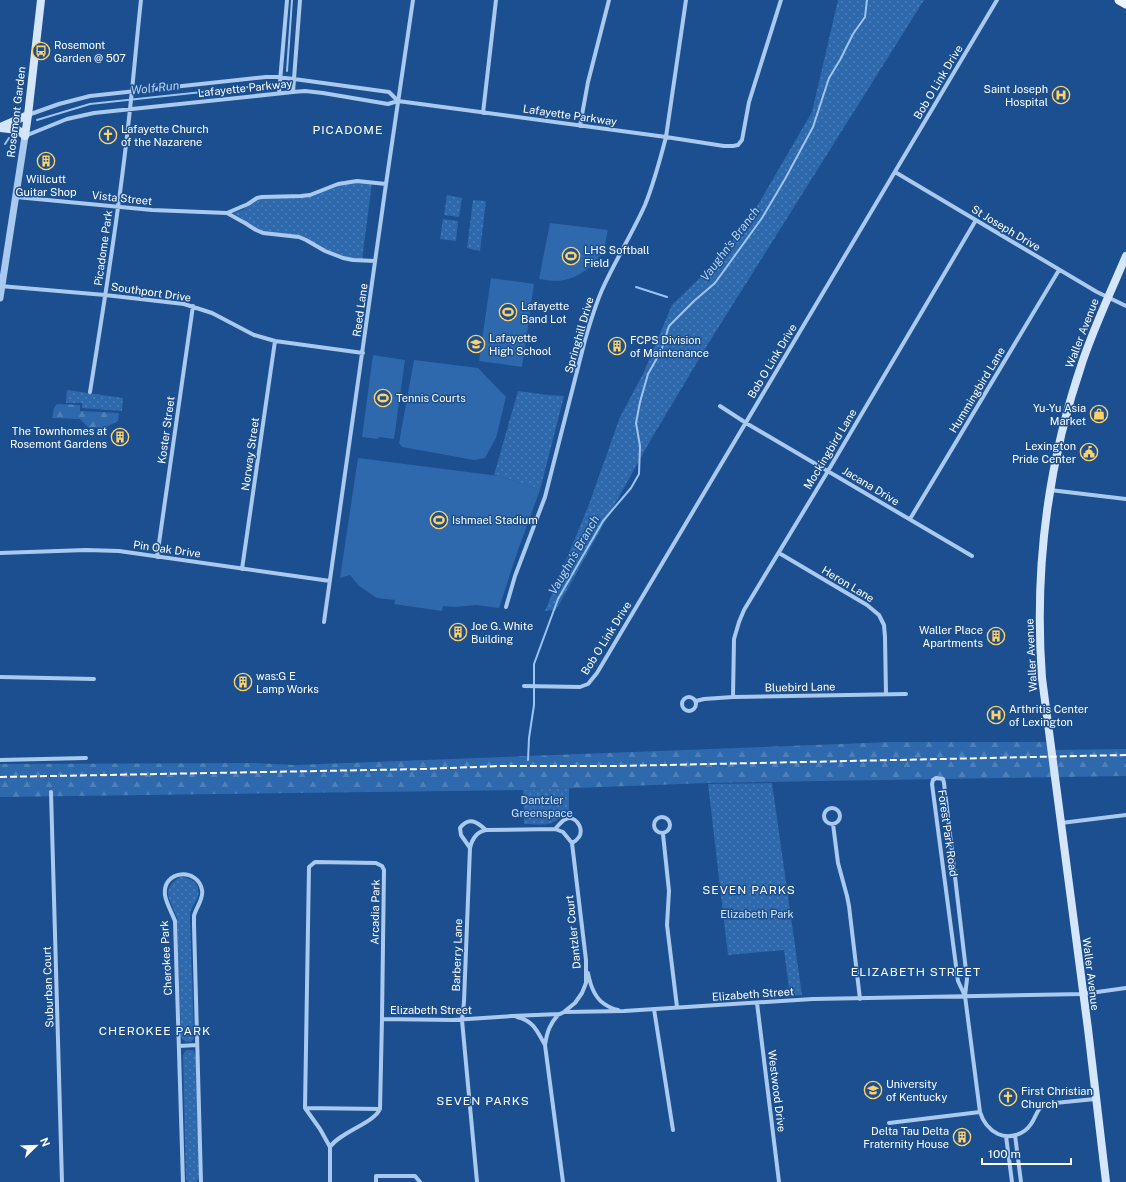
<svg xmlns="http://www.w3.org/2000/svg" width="1126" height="1182" viewBox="0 0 1126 1182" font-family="'Public Sans',sans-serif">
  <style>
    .green { fill: url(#green-dots) }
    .forest { fill: url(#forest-firs) }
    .pitch { fill: #2e69ad }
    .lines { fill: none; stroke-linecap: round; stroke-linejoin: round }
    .stream { stroke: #9cc4f0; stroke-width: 2 }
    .minor { stroke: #a9c9ee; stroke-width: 4 }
    .tertiary { stroke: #a9c9ee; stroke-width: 7 }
    .secondary { stroke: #d6e6fa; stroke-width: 8 }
    .primary { stroke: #f0f6ff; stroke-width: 9 }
    .rail { stroke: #fff; stroke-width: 2; stroke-dasharray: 7 3; stroke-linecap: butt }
    .labels { text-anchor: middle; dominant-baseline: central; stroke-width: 3; stroke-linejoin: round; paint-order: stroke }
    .poi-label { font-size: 11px; fill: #fff; stroke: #1b4f8f; text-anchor: start }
    .street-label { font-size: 11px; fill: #fff; stroke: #1b4f8f }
    .park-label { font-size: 11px; fill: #cfe3fa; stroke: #1b4f8f }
    .water-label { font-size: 12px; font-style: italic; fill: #b5d3f5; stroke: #1b4f8f }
    .neighbourhood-label { font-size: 12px; letter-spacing: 1px; fill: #fff; stroke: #1b4f8f }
  </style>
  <defs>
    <pattern id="green-dots" width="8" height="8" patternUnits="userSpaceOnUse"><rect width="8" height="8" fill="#2e69ad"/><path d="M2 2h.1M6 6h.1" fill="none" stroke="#4d80b9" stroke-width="1.8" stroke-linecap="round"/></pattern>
    <pattern id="forest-firs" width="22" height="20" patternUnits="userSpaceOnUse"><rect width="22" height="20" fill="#2e69ad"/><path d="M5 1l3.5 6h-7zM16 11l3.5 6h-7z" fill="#4d80b9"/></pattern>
  </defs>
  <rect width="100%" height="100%" fill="#1b4f8f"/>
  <path class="green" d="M838 0H924L708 344 650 441 556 610 545 611 588 507 620 417 643 374 672 305 713 265 752 215 812 112Z
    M372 182 362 261 343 258 305 240 267 234 246 223 243 219 233 213 243 210 248 204 262 199 301 196 343 183Z
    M447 195 462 198 459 217 444 215Z
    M473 200 486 201 480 251 467 248Z
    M443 219 458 221 456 241 440 239Z
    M67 390 123 398 122 411 82 408V403H66Z
    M518 391 548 395 564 396 540 490 499 476 494 475Z
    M772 783 802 995 790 996 784 950 728 955 708 784Z
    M569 788V814C562 815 558 821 551 823 543 826 533 824 524 824L523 790Z
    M180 877C191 877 201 884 198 896 197 901 193 905 191 910 190 913 190 917 190 920L194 1035V1039L191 1042C186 1042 182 1041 181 1036L177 918C171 900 159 891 180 877Z
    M188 1050H193L196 1056 199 1177 198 1180 196 1182H188L186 1180 183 1056 185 1051Z"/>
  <path class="forest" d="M57 404 80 405V411L119 413 118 421 108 426 103 430 96 427 89 428 80 419 52 418 54 408Z
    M891 742H1050L1051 750 1126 749V776L708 783 523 790 0 797V764L254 763 295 765Z"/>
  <path class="pitch" d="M550 223 608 230C606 236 606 243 604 248 598 263 579 278 564 280 555 282 547 280 539 279Z
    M491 278 534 284 522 367 479 361Z
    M373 355 405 360 394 439 379 437 378 439 362 437Z
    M414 360 478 368 506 397 496 438 485 458 474 460 402 447 399 443Z
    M358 458 499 476 540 490 518 550 499 608 476 605 454 607 443 606 442 611 394 604 395 600 377 598 359 586 350 575 340 578Z
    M746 880 749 899 739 901 736 881Z"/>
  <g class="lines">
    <path class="stream" d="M287 71 292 0
      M37 120 90 104 277 84
      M5 144 9 138
      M636 287 667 297
      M528 760 529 738 534 705V664L558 599 603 521 631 488 639 474 640 446 636 423 640 402 648 374 661 351 669 326 694 301 715 283 762 218 785 179 813 127 829 78 840 60 853 34 865 17 867 0"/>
    <path class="minor" d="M293 92 300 0
      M279 93 287 0
      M483 113 496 0
      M28 115 59 104 90 96 266 77H277L294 79 389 92 398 101
      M580 126 588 82 609 0
      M25 136 67 119 94 113 293 92 305 91 323 93 388 104 398 101 666 137 724 146H733L738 145 742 140 749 102 781 0
      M895 172 1097 292 1126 306
      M16 197 152 210 227 213 245 223 256 230 263 233 299 237 306 240 325 251 343 258 353 260 375 261
      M227 213 248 204 257 198 262 197 301 196 310 195 338 184 357 181 386 184
      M0 286 105 295 184 304 212 313 254 335 275 341 363 353
      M90 392C105 298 120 204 130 109 134 73 137 36 141 0
      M720 406 746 423 972 556
      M1050 490 1126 499
      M910 519 1059 270
      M0 553 86 550 119 551 330 581
      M779 553 867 605 879 615 884 625 885 637 886 694
      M157 557 193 306
      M242 569 275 341
      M506 607 515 576 545 497 585 340C590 323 595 306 602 290 615 261 632 234 645 205 654 183 660 160 666 137L686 0
      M324 622 386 184 413 0
      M0 677 94 679
      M524 686 580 687 588 684 597 673 997 0
      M733 697 734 639 739 622 744 610 828 471 976 220
      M682 704a7 7 0 1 1 14 0a7 7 0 1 1-14 0Z
      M696 701 704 699 733 697 906 694
      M0 760 86 758
      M51 792 62 1182
      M824 816a8 8 0 1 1 16 0a8 8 0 1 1-16 0Z
      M654 825a8 8 0 1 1 16 0a8 8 0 1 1-16 0Z
      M1061 823 1126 815
      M833 824 838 863 847 896 849 906 860 999
      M555 829C558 826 561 822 564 820 574 813 585 828 579 837 577 840 574 842 572 843
      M663 834 669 891 667 925 677 1007
      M470 848 461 835 460 828C469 816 477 822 486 830
      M588 973C590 984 595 999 606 1005 610 1008 614 1009 618 1010
      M965 996 958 981 932 784 933 780 936 778 943 779 944 783 967 979 965 996 980 1112C983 1122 988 1129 998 1134 1009 1139 1024 1135 1031 1124 1036 1117 1037 1108 1045 1104L1095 1099
      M757 1003 779 1182
      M654 1009 673 1130
      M559 1014C550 1023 547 1032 545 1045L563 1182
      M517 1017C534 1021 537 1031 545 1045
      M382 1019 453 1020 512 1016 560 1014 564 1012 624 1011 813 999 1083 994 1126 988
      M179 1046 197 1045
      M305 1108 380 1109
      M889 1123 980 1112
      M1015 1135 1021 1182
      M1006 1136 1012 1182
      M183 1182 175 921C172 913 166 903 165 895 162 870 198 867 202 890 204 899 196 907 194 916 194 919 194 922 194 925L201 1182
      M330 1182V1147L320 1129 305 1108 309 867 315 862 376 863 382 866 384 870 382 1019 380 1109C374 1123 340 1132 330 1147
      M376 1182V1176H415L420 1182
      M477 1182 462 1020 464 1002 470 848C472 839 476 832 486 830L555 829 563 832 572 843 586 960V983L582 993 575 1003 565 1011"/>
    <path class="tertiary" d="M0 298 25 136"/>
    <path class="secondary" d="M0 127 28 115
      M0 128 18 130 25 136
      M25 136 28 115 41 0
      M1106 1182 1088 1029 1042 678C1034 570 1048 462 1083 360 1095 325 1111 291 1126 256"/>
    <path class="primary" d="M1119 0 1126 4"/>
    <path class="rail" d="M0 777 424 769 500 766H618L1126 755"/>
  </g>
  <defs>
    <symbol id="bus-ring" viewBox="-11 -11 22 22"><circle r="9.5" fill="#1b4f8f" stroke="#ffd166" stroke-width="1.5"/><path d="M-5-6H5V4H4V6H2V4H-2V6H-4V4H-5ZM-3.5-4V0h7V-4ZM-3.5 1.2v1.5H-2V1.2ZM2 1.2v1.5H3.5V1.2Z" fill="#ffd166"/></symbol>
    <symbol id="hospital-ring" viewBox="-11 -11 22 22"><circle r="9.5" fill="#1b4f8f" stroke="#ffd166" stroke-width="1.5"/><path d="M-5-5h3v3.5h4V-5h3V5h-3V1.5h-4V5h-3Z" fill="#ffd166"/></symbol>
    <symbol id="church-ring" viewBox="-11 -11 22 22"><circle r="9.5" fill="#1b4f8f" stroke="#ffd166" stroke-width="1.5"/><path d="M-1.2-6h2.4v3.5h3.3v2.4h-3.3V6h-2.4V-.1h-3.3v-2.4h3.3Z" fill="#ffd166"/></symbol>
    <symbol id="building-ring" viewBox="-11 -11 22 22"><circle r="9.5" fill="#1b4f8f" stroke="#ffd166" stroke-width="1.5"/><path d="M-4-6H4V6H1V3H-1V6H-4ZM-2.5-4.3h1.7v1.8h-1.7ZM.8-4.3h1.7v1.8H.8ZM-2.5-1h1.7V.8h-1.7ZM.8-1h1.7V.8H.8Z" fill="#ffd166"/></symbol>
    <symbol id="stadium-ring" viewBox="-11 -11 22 22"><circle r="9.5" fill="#1b4f8f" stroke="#ffd166" stroke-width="1.5"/><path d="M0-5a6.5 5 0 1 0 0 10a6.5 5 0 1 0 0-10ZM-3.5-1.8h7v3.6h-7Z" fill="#ffd166"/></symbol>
    <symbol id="school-ring" viewBox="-11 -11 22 22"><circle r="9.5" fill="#1b4f8f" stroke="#ffd166" stroke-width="1.5"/><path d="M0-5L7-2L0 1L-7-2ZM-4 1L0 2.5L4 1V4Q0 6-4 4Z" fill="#ffd166"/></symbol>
    <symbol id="shop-ring" viewBox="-11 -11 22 22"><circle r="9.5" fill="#1b4f8f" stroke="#ffd166" stroke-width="1.5"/><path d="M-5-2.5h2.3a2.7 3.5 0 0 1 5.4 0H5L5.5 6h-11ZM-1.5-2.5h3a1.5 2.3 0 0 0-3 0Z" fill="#ffd166"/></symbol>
    <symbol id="civic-ring" viewBox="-11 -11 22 22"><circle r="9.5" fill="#1b4f8f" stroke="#ffd166" stroke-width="1.5"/><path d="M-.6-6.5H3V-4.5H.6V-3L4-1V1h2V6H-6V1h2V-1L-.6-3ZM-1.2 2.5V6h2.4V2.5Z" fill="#ffd166"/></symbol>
    <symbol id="university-ring" viewBox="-11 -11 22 22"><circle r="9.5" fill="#1b4f8f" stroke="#ffd166" stroke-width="1.5"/><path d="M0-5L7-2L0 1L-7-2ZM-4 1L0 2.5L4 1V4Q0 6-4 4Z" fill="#ffd166"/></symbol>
  </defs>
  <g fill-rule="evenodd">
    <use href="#bus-ring" x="31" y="41" width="20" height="20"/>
    <use href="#hospital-ring" x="1051" y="85" width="20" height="20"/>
    <use href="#church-ring" x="98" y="125" width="20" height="20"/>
    <use href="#building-ring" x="36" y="151" width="20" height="20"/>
    <use href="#stadium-ring" x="561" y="246" width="20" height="20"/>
    <use href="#stadium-ring" x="498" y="302" width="20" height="20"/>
    <use href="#school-ring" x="466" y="334" width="20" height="20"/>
    <use href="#building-ring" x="607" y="336" width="20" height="20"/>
    <use href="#stadium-ring" x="373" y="388" width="20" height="20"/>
    <use href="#shop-ring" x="1089" y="404" width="20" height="20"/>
    <use href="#building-ring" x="110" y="427" width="20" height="20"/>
    <use href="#civic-ring" x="1079" y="442" width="20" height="20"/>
    <use href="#stadium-ring" x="429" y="510" width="20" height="20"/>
    <use href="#building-ring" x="448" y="622" width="20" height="20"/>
    <use href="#building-ring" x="986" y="626" width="20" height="20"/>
    <use href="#building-ring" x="233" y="672" width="20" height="20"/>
    <use href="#hospital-ring" x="986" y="705" width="20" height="20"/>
    <use href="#university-ring" x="863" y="1080" width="20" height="20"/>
    <use href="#church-ring" x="998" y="1087" width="20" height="20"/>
    <use href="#building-ring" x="952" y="1127" width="20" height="20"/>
  </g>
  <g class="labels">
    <g class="poi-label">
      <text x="54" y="45">Rosemont<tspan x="54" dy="13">Garden @ 507</tspan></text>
      <text x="1048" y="89" text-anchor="end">Saint Joseph<tspan x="1048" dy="13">Hospital</tspan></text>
      <text x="121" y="129">Lafayette Church<tspan x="121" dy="13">of the Nazarene</tspan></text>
      <text x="46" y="179" text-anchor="middle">Willcutt<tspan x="46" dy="13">Guitar Shop</tspan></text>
      <text x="584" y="250">LHS Softball<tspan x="584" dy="13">Field</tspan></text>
      <text x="521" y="306">Lafayette<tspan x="521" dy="13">Band Lot</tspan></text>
      <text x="489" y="338">Lafayette<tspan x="489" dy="13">High School</tspan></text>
      <text x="630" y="340">FCPS Division<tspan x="630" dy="13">of Maintenance</tspan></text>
      <text x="396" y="398">Tennis Courts</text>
      <text x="1086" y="408" text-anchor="end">Yu-Yu Asia<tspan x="1086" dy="13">Market</tspan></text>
      <text x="107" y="431" text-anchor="end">The Townhomes at<tspan x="107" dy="13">Rosemont Gardens</tspan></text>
      <text x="1076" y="446" text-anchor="end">Lexington<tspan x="1076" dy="13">Pride Center</tspan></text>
      <text x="452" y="520">Ishmael Stadium</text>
      <text x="471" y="626">Joe G. White<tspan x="471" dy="13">Building</tspan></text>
      <text x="983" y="630" text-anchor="end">Waller Place<tspan x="983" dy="13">Apartments</tspan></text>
      <text x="256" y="676">was:G E<tspan x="256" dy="13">Lamp Works</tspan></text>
      <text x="1009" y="709">Arthritis Center<tspan x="1009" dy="13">of Lexington</tspan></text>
      <text x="886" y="1084">University<tspan x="886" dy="13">of Kentucky</tspan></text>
      <text x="1021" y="1091">First Christian<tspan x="1021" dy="13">Church</tspan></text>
      <text x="949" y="1131" text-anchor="end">Delta Tau Delta<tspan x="949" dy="13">Fraternity House</tspan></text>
    </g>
    <g class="street-label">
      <text transform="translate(938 82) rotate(-59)">Bob O Link Drive</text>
      <text transform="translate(245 88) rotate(-6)">Lafayette Parkway</text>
      <text transform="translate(16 112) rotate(-83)">Rosemont Garden</text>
      <text transform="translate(570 115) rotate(8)">Lafayette Parkway</text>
      <text transform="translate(122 198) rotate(6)">Vista Street</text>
      <text transform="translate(1006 228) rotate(31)">St Joseph Drive</text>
      <text transform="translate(103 248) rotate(-82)">Picadome Park</text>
      <text transform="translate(151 292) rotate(8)">Southport Drive</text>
      <text transform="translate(360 310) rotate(-82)">Reed Lane</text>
      <text transform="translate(1082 333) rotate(-69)">Waller Avenue</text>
      <text transform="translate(579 335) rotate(-74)">Springhill Drive</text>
      <text transform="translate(772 361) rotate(-59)">Bob O Link Drive</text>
      <text transform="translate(977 390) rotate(-59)">Hummingbird Lane</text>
      <text transform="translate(166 430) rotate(-82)">Koster Street</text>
      <text transform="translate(830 449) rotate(-59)">Mockingbird Lane</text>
      <text transform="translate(250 454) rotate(-82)">Norway Street</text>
      <text transform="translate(871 486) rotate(31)">Jacana Drive</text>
      <text transform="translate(167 549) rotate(8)">Pin Oak Drive</text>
      <text transform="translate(848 584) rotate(31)">Heron Lane</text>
      <text transform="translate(606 638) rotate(-58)">Bob O Link Drive</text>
      <text transform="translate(1031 655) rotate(-93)">Waller Avenue</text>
      <text transform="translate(800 687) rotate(-1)">Bluebird Lane</text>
      <text transform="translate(948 833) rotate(82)">Forest Park Road</text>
      <text transform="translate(375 912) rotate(-89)">Arcadia Park</text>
      <text transform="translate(573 932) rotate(-96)">Dantzler Court</text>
      <text transform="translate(457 955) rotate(-88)">Barberry Lane</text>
      <text transform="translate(166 958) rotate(-93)">Cherokee Park</text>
      <text transform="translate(1091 974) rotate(83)">Waller Avenue</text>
      <text transform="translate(48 987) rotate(-92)">Suburban Court</text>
      <text transform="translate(753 994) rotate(-4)">Elizabeth Street</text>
      <text x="431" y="1010">Elizabeth Street</text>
      <text transform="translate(777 1091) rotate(83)">Westwood Drive</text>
    </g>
    <g class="park-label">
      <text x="542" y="800">Dantzler<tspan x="542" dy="13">Greenspace</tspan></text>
      <text x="757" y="914">Elizabeth Park</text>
    </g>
    <g class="water-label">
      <text transform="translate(155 88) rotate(-6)">Wolf Run</text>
      <text transform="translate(730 244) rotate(-53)">Vaughn's Branch</text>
      <text transform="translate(574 555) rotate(-60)">Vaughn's Branch</text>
    </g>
    <g class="neighbourhood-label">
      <text x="348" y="130">PICADOME</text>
      <text x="749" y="890">SEVEN PARKS</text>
      <text x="916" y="972">ELIZABETH STREET</text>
      <text x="155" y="1031">CHEROKEE PARK</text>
      <text x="483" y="1101">SEVEN PARKS</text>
    </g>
  </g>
  <g transform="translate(36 1146) rotate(67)" stroke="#1b4f8f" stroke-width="3" paint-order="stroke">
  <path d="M0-3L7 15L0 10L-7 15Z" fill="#ffffff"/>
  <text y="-6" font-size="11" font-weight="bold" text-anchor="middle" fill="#ffffff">N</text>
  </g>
  <path d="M982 1158v6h89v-6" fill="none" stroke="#ffffff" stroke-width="2"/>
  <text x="988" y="1158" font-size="12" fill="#ffffff" stroke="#1b4f8f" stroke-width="3" paint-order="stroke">100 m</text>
</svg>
